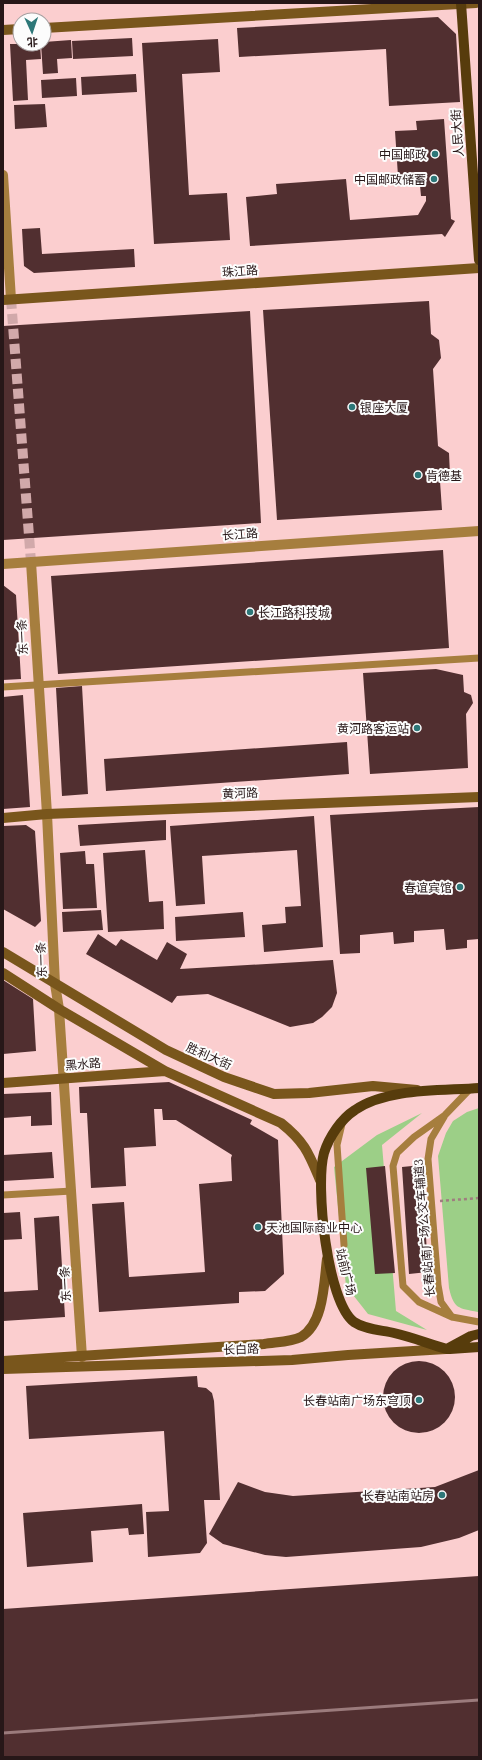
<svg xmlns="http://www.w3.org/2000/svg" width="482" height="1760" viewBox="0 0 482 1760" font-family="Lora,'Noto Sans SC',serif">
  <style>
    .green { fill: #9ccf87 }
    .building { fill: #512f30 }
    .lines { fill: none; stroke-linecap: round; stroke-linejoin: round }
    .street-tunnel { stroke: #d1a9aa; stroke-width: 10; stroke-dasharray: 10 5; stroke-linecap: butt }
    .path { stroke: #9f7e7f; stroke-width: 2.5; stroke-dasharray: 3 3; stroke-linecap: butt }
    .lane { stroke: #a67e3e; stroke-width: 7 }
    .street { stroke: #a67e3e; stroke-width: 10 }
    .secondary { stroke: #79561c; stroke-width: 10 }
    .primary { stroke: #573c0c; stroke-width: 10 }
    .rail { stroke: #9b7b7c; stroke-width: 3 }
    .poi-dot { fill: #2d7778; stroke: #fcfcfc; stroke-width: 1.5 }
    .labels { text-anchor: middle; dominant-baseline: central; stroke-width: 4; stroke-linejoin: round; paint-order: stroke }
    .street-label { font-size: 12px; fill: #271718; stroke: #fcfcfc }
    .poi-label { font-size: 12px; fill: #271718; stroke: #fcfcfc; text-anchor: end }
  </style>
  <rect width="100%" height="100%" fill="#fbcecf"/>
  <path class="green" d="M479 1108V1312H478C458 1308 454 1309 449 1288L438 1156 446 1133 453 1121 467 1112Z
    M422 1113 382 1145 396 1311 427 1330 368 1314 346 1286 334 1167 377 1135Z"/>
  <path class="building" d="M438 17 456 34 460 102 389 106 386 49 239 57 237 28Z
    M132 38 133 56 73 59 72 41Z
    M218 39 220 72 182 74 189 195 227 193 230 240 154 244 142 43Z
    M71 40 72 58 57 59 58 73 43 74 41 44H44V42Z
    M10 44H40L41 59 26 60 28 100 13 101Z
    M136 74 137 92 82 95 81 77Z
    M76 78 77 96 42 98 41 80Z
    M45 104 47 127 15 129 14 105Z
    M444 119 451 219 455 221 445 237 442 234 250 246 246 197 277 194 276 184 346 179 350 220 418 215 426 201V196H421L419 175 398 176 395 131 417 130 416 121Z
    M40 228 42 254 134 249 135 267 34 273 24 266 22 229Z
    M429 301 431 334 439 340 441 358 433 369 438 446 449 453 450 475 440 481 442 510 277 520 263 310Z
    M250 311 261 523 3 540V326Z
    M443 550 449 648 58 674 51 576Z
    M3 585 16 595 21 679 3 680Z
    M436 669 463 675 464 692 471 695 473 703 466 714 468 768 370 774 363 673Z
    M82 686 88 794 62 796 56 688Z
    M23 695 30 807 3 809V697Z
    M347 742 349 774 106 791 104 759Z
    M479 807V939L467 940V948L446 950 444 929 414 931V942L394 944 393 932 360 935V953L340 954 330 815Z
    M314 816 323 947 264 952 262 925 286 923 285 907 301 906 297 850 202 856 205 904 176 906 170 826Z
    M166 820V840L80 846 78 825Z
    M26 825 35 831 41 921 35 927 3 909V826Z
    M145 850 149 902 163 901 164 929 108 932 103 853Z
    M85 851 86 864H94L97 908 63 909 60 853Z
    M101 910 103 930 63 932 62 912Z
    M243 912 245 937 176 941 175 917Z
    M98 934 116 946 121 939 157 960 167 942 187 954 180 969 333 960 337 993 332 1007 322 1017 313 1023 290 1027 208 994 177 996 172 1003 86 954Z
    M3 980 33 999 36 1051 3 1054Z
    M169 1082 252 1120 250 1124 278 1140 284 1274 265 1291 239 1292V1303L99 1312 92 1204 124 1202 129 1277 205 1272 199 1184 232 1181 231 1158 232 1155 176 1120H163L162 1109H154L156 1146 124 1148 126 1186 91 1188 87 1113H80L79 1087Z
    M51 1092 52 1125 31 1126V1116L3 1118V1094Z
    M52 1152 54 1178 3 1181V1155Z
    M422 1165 428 1272 409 1274 402 1167Z
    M385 1166 395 1273 375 1274 366 1168Z
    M20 1212 22 1239 3 1240V1213Z
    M59 1216 65 1317 3 1321V1292L38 1290 34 1218Z
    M383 1397a36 36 0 1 1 72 0a36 36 0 1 1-72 0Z
    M197 1376 198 1387 206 1388 212 1393 214 1401 220 1500H204L207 1543 200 1553 148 1557 146 1512 169 1511 164 1431 29 1439 26 1386Z
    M479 1470V1530L459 1538 421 1547 286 1557 265 1555 223 1544 209 1534 238 1482 265 1492 293 1496 435 1487Z
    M142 1504 144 1534 129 1535 128 1528 91 1531 93 1562 27 1567 23 1513Z
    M479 1576V1757H3V1609Z"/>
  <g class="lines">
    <path class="street-tunnel" d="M11 299 31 562"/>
    <path class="path" d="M440 1201 479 1198"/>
    <path class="lane" d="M3 687 479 658
      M470 1089 445 1115 414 1137 397 1153 393 1166 403 1286 419 1302 452 1317 479 1322
      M444 1117 431 1139 428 1159 438 1285 441 1302 452 1317
      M342 1124 337 1145 344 1245
      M3 1195 72 1191"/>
    <path class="street" d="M3 175 11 299
      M31 562 47 814 55 984 59 1009 82 1357
      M3 564 479 531"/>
    <path class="secondary" d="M44 28 476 3
      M3 30 20 29
      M3 300 479 268
      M3 818 47 814 479 797
      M3 952 166 1050 224 1077 274 1094 309 1093 373 1086 417 1090
      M3 973 59 1009 165 1071 281 1123C305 1142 309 1154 320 1180
      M3 1083 165 1071
      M3 1361 264 1344C276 1342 291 1342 301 1337 324 1324 324 1282 327 1259
      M3 1369 292 1360 348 1355 446 1349"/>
    <path class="primary" d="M461 3 479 260
      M479 1088C441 1091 387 1088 355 1110 341 1119 329 1137 324 1153 315 1185 327 1302 354 1322 366 1330 381 1330 394 1333 412 1337 429 1344 447 1349L471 1336 479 1334
      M450 1349 479 1347"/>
    <path class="rail" d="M3 1733 479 1700"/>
  </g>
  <g class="poi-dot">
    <circle cx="435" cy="154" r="4"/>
    <circle cx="434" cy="179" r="4"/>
    <circle cx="352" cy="407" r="4"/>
    <circle cx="418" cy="475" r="4"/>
    <circle cx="250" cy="612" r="4"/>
    <circle cx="417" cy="728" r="4"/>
    <circle cx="460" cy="887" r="4"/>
    <circle cx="258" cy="1227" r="4"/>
    <circle cx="419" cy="1400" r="4"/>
    <circle cx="442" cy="1495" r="4"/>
  </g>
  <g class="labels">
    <g class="street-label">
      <text transform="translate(457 133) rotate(-94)">人民大街</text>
      <text transform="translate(240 271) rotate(-4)">珠江路</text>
      <text transform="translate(240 534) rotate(-4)">长江路</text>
      <text transform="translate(22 637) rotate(-93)">东一条</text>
      <text transform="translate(240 793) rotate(-2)">黄河路</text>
      <text transform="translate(41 960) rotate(-92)">东一条</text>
      <text transform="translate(209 1056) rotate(24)">胜利大街</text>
      <text transform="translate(83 1064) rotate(-5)">黑水路</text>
      <text transform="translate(424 1228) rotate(-95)">长春站南广场公交车辅道3</text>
      <text transform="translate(346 1272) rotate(76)">站前广场</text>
      <text transform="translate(65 1284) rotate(-93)">东一条</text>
      <text transform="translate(241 1349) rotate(-2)">长白路</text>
    </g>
    <g class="poi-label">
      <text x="427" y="154">中国邮政</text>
      <text x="426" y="179">中国邮政储蓄</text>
      <text x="360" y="407" text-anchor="start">银座大厦</text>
      <text x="426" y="475" text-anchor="start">肯德基</text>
      <text x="258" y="612" text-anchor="start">长江路科技城</text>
      <text x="409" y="728">黄河路客运站</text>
      <text x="452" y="887">春谊宾馆</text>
      <text x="266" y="1227" text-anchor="start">天池国际商业中心</text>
      <text x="411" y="1400">长春站南广场东穹顶</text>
      <text x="434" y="1495">长春站南站房</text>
    </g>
  </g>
  <rect width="482" height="1760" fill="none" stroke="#271718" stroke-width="8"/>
  <g transform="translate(32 32) rotate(177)"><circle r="19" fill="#fcfcfc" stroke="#a7a0a1"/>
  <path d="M0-3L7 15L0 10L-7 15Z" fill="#2d7778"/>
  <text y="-6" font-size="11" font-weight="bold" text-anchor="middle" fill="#271718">北</text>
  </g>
</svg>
